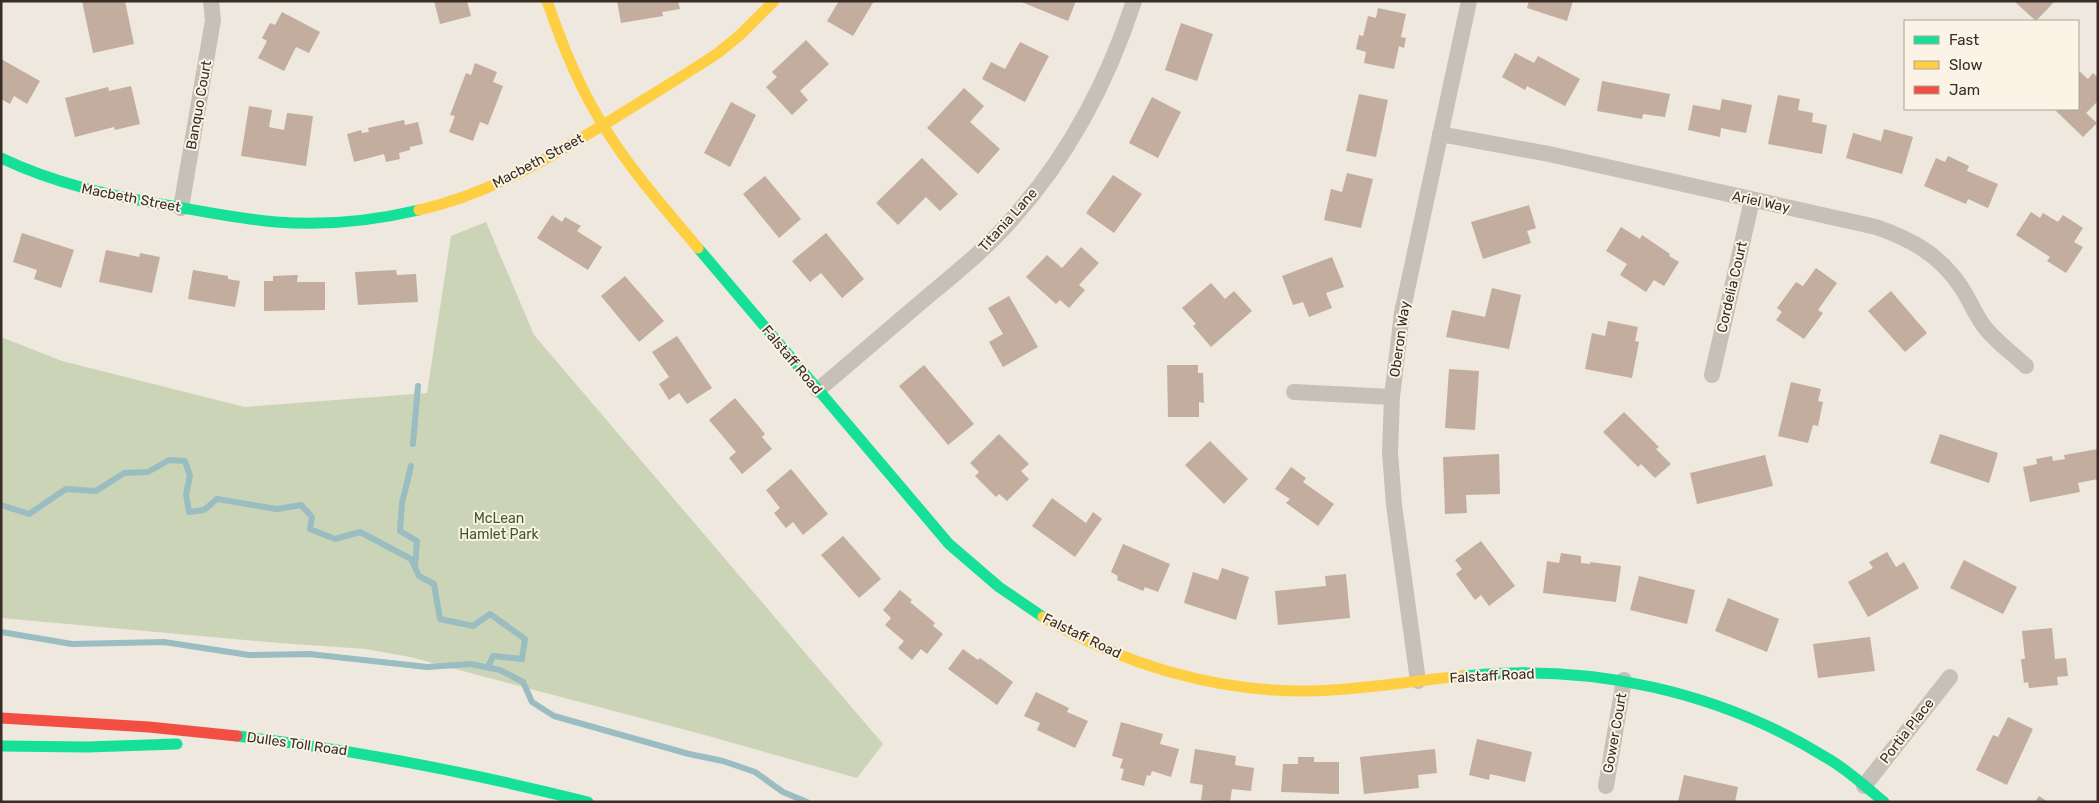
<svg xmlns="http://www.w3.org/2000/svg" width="2099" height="803" viewBox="0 0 2099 803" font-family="Rubik,sans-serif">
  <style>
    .green { fill: #ccd4b7 }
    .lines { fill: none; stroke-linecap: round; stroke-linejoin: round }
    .stream { stroke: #99bdc1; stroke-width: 6 }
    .building { fill: #c3ad9e }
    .street { stroke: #c6c0b8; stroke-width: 16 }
    .fast { stroke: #16e098; stroke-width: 11 }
    .slow { stroke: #ffcf43; stroke-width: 11 }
    .jam { stroke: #f24e42; stroke-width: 11 }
    .labels { text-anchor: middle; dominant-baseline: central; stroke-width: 4; stroke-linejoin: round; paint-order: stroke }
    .street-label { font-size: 14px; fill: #372d26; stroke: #fbf3e5 }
    .park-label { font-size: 14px; fill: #415827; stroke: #fbf3e5 }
  </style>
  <rect width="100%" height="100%" fill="#eee8de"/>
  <path class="green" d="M486 222 534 335 883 744 857 778 701 734 410 657 366 649 279 643 1 618V337L62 361 245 407 427 393 451 236Z"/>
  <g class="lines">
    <path class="stream" d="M413 444 418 386
      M411 466 402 503 400 531 417 541 415 567
      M1 505 29 514 66 489 96 491 124 473 148 472 169 460 185 461 190 476 186 494 189 512 204 510 217 499 277 509 301 505 312 517 310 529 335 539 360 532 411 559 419 576 434 584 440 619 473 626 490 614 525 639 522 659 493 656 488 667
      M1 632 72 644 164 642 249 655 309 654 427 667 471 664 500 670 523 682 532 702 554 716 689 754 723 761 755 772 783 792 807 802"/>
  </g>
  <path class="building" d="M82 1H125L134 44 93 53Z
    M434 1H467L471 16 440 24Z
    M617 1H678L680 9 662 12 663 16 621 23Z
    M839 1H874L853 36 827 21Z
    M1019 1H1076L1068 21Z
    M1529 1H1573L1567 21 1527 8Z
    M2014 1H2055L2036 21Z
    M1378 8 1406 14 1401 37 1406 38 1404 48 1399 46 1394 69 1364 63 1366 52 1356 49 1359 35 1363 36 1368 16 1376 18Z
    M282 12 320 32 309 53 296 47 284 71 258 58 267 41 262 38 270 23 275 25Z
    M1181 23 1213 34 1197 81 1165 70Z
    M806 40 829 64 800 91 808 100 792 115 766 87 777 77 772 72Z
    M1020 42 1049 56 1025 102 982 79 991 62 1005 69Z
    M1515 53 1534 63 1538 56 1580 79 1565 106 1527 86 1525 90 1502 77Z
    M1 59 40 81 27 104 14 96 10 104 1 99Z
    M475 63 497 72 493 82 503 86 488 125 480 122 473 141 449 132 455 116 450 115 466 73 471 75Z
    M2078 70 2088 79 2093 73 2098 78V101L2086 113 2097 123 2083 137 2054 109H2078Z
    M1602 81 1670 94 1665 117 1643 114 1642 119 1597 111Z
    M131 86 140 124 115 130 114 127 75 137 65 98 108 87 109 91Z
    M964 88 984 106 970 122 1000 149 978 174 927 128Z
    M1359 94 1388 100 1376 157 1346 151Z
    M1778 95 1800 99 1798 110 1813 113 1812 122 1827 125 1822 154 1768 144Z
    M1152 97 1181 112 1158 158 1129 143Z
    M1722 99 1752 105 1746 133 1721 128 1720 137 1688 130 1693 105 1720 110Z
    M731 102 756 115 730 167 704 153Z
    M249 106 272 110 269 127 284 130 287 113 313 116 306 166 241 156Z
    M404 120 405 125 418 122 423 144 410 147V150L399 153 400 159 386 162 384 154 354 162 347 134 361 130 362 133 369 132 368 128Z
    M1884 129 1913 137 1902 174 1846 158 1853 133 1881 141Z
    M1948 156 1969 166 1967 171 1998 184 1988 208 1968 199 1966 204 1924 186 1936 158 1945 162Z
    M922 158 958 194 940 211 926 197 898 225 876 203Z
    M1347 173 1373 179 1361 228 1324 220 1331 189 1342 192Z
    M1113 175 1142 194 1114 233 1086 213Z
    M765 176 801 219 779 238 743 194Z
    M1529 205 1536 228 1527 231 1531 243 1483 259 1471 222Z
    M2031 212 2040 218 2043 213 2058 222 2063 215 2083 228 2074 242 2083 247 2066 273 2047 261 2050 257 2016 235Z
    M552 215 562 222 565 217 581 226 577 231 602 247 588 270 537 238Z
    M1621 227 1640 239 1642 235 1670 254 1669 256 1679 262 1664 286 1654 280 1646 292 1620 275 1627 264 1606 251Z
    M22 233 74 250 61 288 34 279 37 270 13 262Z
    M826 233 864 279 842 298 821 273 810 282 792 261Z
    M1081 247 1099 263 1079 285 1085 290 1069 308 1060 300 1056 304 1026 277 1047 255 1062 268Z
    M106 250 139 257 140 253 160 257 152 293 99 282Z
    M1332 257 1344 287 1326 293 1332 308 1309 317 1303 302 1293 305 1282 276Z
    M1816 268 1837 283 1818 310 1823 313 1804 339 1776 320 1782 312 1777 308 1796 282 1803 286Z
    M193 270 228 276V279L240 281 235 307 188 299Z
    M396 270 397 275 416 274 418 302 358 305 355 272Z
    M298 275 297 282H325V310L264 311V281H273V276Z
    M625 276 664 321 639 342 601 296Z
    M1211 283 1225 299 1234 291 1252 311 1211 347 1193 326 1196 324 1182 308Z
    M1492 288 1521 295 1509 349 1446 337 1452 310 1485 317Z
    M1891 291 1927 333 1905 352 1868 311Z
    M1009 296 1038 347 1003 367 989 342 1003 334 988 308Z
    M1608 321 1638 327 1635 341 1639 342 1632 378 1585 369 1592 333 1605 336Z
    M677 336 712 388 687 404 679 393 669 400 659 384 669 377 652 352Z
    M924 365 974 424 948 445 899 386Z
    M1167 365H1198V373H1203L1204 403 1199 402V417H1168Z
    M1449 369 1479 371 1475 430 1445 428Z
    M1791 382 1821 389 1818 401 1823 402 1818 426 1813 425 1808 443 1778 436Z
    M735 398 765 434 762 437 772 449 742 474 729 458 736 452 709 420Z
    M1624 412 1659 447 1656 449 1671 464 1655 478 1641 464 1638 467 1603 432Z
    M999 434 1029 464 1021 471 1029 479 1007 501 999 494 996 497 975 476 979 472 970 463Z
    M1940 434 1998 453 1989 483 1930 463Z
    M1210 441 1248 479 1224 504 1185 465Z
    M2098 449V479L2078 483 2080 492 2030 502 2023 467 2037 464 2036 459 2052 456 2053 461 2065 459 2064 455Z
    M1499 454 1500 494 1466 495 1467 513 1445 514 1443 457Z
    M1765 455 1773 486 1697 504 1690 473Z
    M1291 467 1306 478 1303 482 1334 504 1318 526 1286 503 1290 499 1275 489Z
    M791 469 828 514 803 535 793 522 786 528 774 513 780 508 766 490Z
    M1052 498 1086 523 1093 512 1102 519 1075 557 1032 526Z
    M843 536 881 579 859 598 821 555Z
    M1481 541 1515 586 1489 606 1481 595 1475 600 1456 574 1462 569 1455 560Z
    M1123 544 1170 564 1158 592 1145 587 1143 591 1117 580 1118 576 1111 572Z
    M1887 552 1896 567 1904 562 1919 588 1868 617 1848 582 1873 568 1869 562Z
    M1561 553 1581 556V563L1590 564V562L1621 566 1616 602 1543 593 1547 561 1559 563Z
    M1964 560 2017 587 2003 614 1950 588Z
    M1222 568 1249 577 1236 620 1184 603 1193 572 1218 580Z
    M1346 574 1350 618 1278 625 1275 591 1326 586 1325 576Z
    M1639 576 1695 590 1687 624 1630 610Z
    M900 590 912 600 910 602 935 623 933 626 943 634 927 654 921 649 912 660 898 648 904 641 885 625 891 618 883 610Z
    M1728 598 1779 619 1767 652 1715 631Z
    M2052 628 2055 659 2066 658 2068 676 2057 677 2058 685 2029 688 2028 682 2024 683 2021 659H2025L2022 631Z
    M1870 637 1875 671 1818 678 1813 644Z
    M963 649 978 660 980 658 1013 682 997 705 948 669Z
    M1036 692 1069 708 1067 712 1088 721 1075 748 1037 730 1040 723 1024 716Z
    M2008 717 2033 729 2007 785 1976 770 1993 735 1998 737Z
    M1121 722 1163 734 1160 744 1179 749 1171 777 1152 771 1150 776 1147 775 1144 786 1121 780 1124 769 1120 768 1123 759 1112 756Z
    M1477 739 1532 752 1525 782 1490 774 1489 780 1469 775Z
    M1195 749 1236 756 1235 765 1254 768 1251 791 1232 789 1230 802 1201 800 1203 785 1190 783Z
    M1435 749 1437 773 1418 775 1419 788 1364 794 1360 757Z
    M1298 757H1314V762H1339V794L1281 792 1283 764H1298Z
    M1684 775 1738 787 1735 802H1678Z
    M2039 796 2048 802H2035Z"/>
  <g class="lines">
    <path class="street" d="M1440 134 1549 154 1876 227C1911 239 1940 255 1961 287 1970 300 1976 318 1987 330 1998 343 2013 354 2026 366
      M181 208 213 20 211 1
      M1712 375 1752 200
      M818 390C854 359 891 328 927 297 957 272 988 247 1013 218 1070 154 1108 81 1134 1
      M1294 392 1392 397
      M1418 681 1394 505 1390 452 1392 397 1402 313 1469 1
      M1606 786 1624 680
      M1864 786 1950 677"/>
    <path class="fast" d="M1 158C55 184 112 196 172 206 206 212 241 219 276 222 324 226 372 221 419 210
      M698 248 949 544 999 587 1043 617
      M1463 676C1590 663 1719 691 1827 758 1848 770 1866 787 1884 802
      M237 736C356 750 472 773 588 802
      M1 746 87 747 177 744"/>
    <path class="slow" d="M547 1C563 47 581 92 608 133 634 174 667 211 698 248
      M419 210C493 193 554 155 618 116 651 95 685 75 718 53L740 35 774 1
      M1043 617C1122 664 1215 692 1308 691 1360 690 1411 681 1463 676"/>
    <path class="jam" d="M1 718 149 727 237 736"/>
  </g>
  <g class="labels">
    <g class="street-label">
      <text transform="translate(199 105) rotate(-80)">Banquo Court</text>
      <text transform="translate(538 161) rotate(-28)">Macbeth Street</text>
      <text transform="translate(131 198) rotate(11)">Macbeth Street</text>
      <text transform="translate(1761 202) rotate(12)">Ariel Way</text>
      <text transform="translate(1008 220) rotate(-48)">Titania Lane</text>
      <text transform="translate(1732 287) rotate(-77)">Cordelia Court</text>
      <text transform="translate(1400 339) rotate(-82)">Oberon Way</text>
      <text transform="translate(792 360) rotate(50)">Falstaff Road</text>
      <text transform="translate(1082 636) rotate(26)">Falstaff Road</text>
      <text transform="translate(1492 676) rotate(-3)">Falstaff Road</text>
      <text transform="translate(1907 731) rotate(-52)">Portia Place</text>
      <text transform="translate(1615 733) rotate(-80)">Gower Court</text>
      <text transform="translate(297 744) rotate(8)">Dulles Toll Road</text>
    </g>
    <g class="park-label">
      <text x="499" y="518">McLean<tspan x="499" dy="16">Hamlet Park</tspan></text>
    </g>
  </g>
  <rect width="2099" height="803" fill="none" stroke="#372d26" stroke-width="5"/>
  <rect x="1904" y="20" width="175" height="90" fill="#fbf3e5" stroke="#ada499"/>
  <rect x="1914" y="36" width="25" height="8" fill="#16e098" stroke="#ada499"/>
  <text x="1949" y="45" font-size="15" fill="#372d26">Fast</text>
  <rect x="1914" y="61" width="25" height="8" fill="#ffcf43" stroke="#ada499"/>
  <text x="1949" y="70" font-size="15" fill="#372d26">Slow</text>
  <rect x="1914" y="86" width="25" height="8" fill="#f24e42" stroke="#ada499"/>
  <text x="1949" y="95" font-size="15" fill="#372d26">Jam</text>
</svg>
